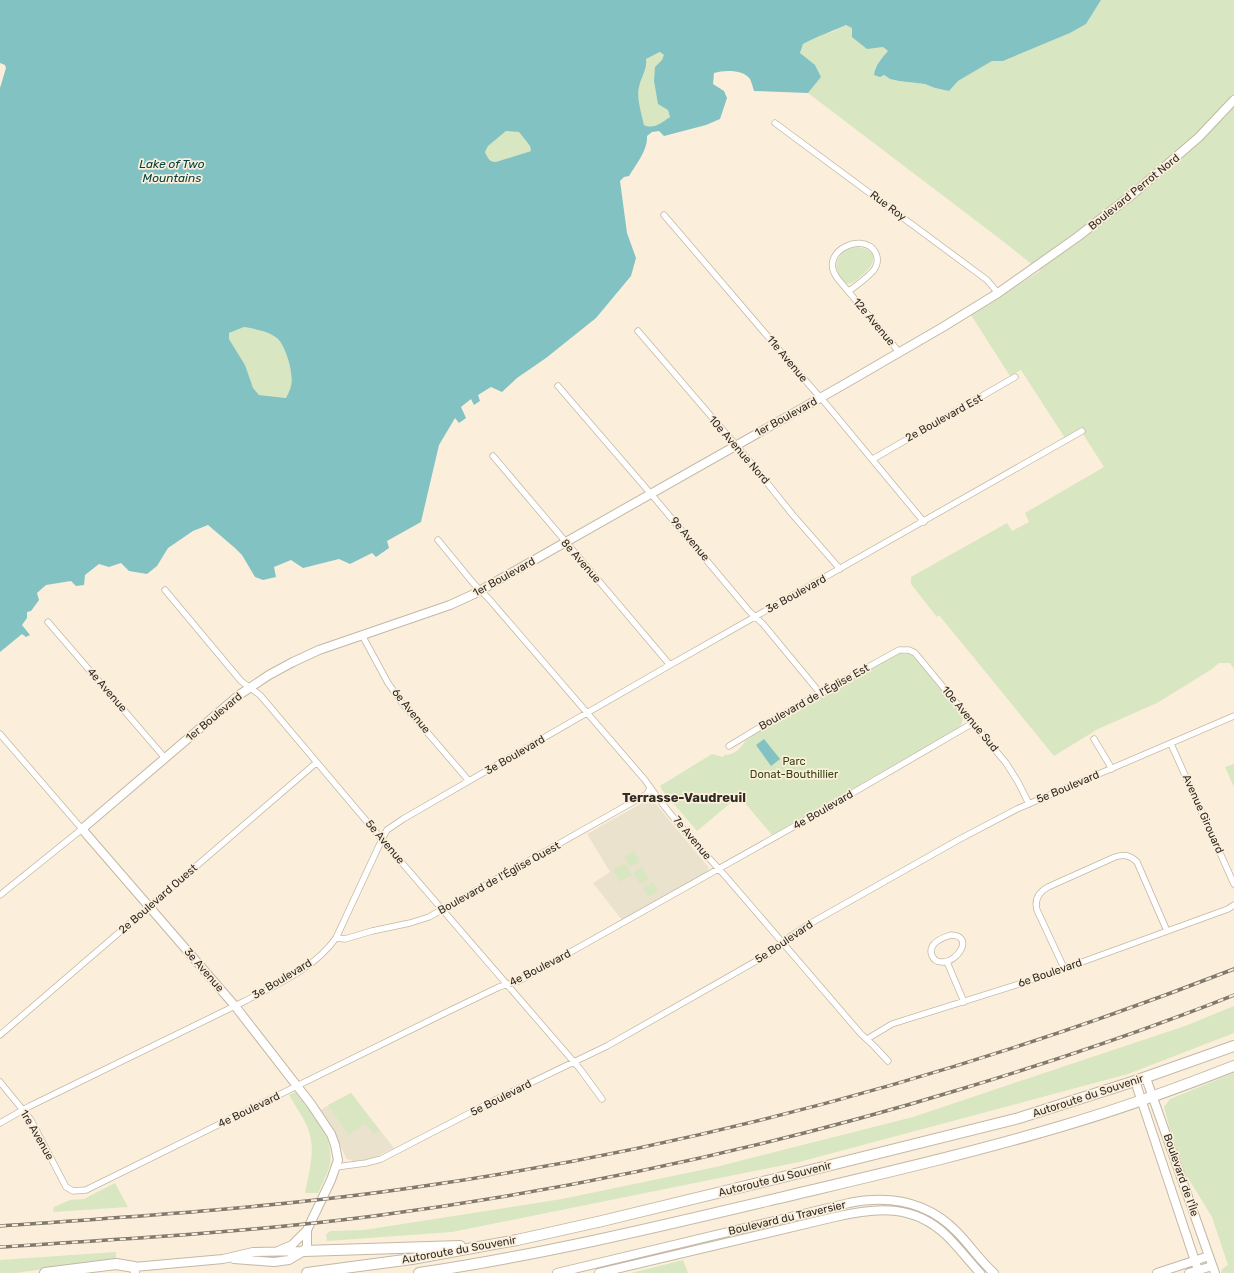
<svg xmlns="http://www.w3.org/2000/svg" width="1234" height="1273" viewBox="0 0 1234 1273" font-family="Rubik,sans-serif">
  <style>
    .education { fill: #eae2cd }
    .green { fill: #d8e6c1 }
    .water { fill: #83c2c3; fill-rule: evenodd }
    .lines { fill: none; stroke-linecap: round; stroke-linejoin: round }
    .street-casing { stroke: #c3b8a5; stroke-width: 7 }
    .secondary-casing { stroke: #c3b8a5; stroke-width: 10 }
    .highway-casing { stroke: #c3b8a5; stroke-width: 12 }
    .street { stroke: #fff; stroke-width: 5.5 }
    .secondary { stroke: #fff; stroke-width: 8 }
    .highway { stroke: #fff; stroke-width: 10 }
    .rail-casing { stroke: #81796d; stroke-width: 3.5 }
    .rail { stroke: #fbefdb; stroke-width: 2; stroke-dasharray: 6; stroke-linecap: butt }
    .labels { text-anchor: middle; dominant-baseline: central; stroke-width: 3.5; stroke-linejoin: round; paint-order: stroke }
    .street-label { font-size: 11px; fill: #302b24; stroke: #fbefdb }
    .park-label { font-size: 11px; fill: #364411; stroke: #fbefdb }
    .water-label { font-size: 12px; font-style: italic; fill: #034142; stroke: #fbefdb }
    .quarter-label { font-size: 13px; font-weight: bold; fill: #302b24; stroke: #fbefdb }
  </style>
  <rect width="100%" height="100%" fill="#fbefdb"/>
  <path class="education" d="M651 798 709 868 706 872 698 877 622 920 593 883 610 872 587 834Z
    M351 1093 394 1148 375 1157 363 1160 352 1162 351 1159 349 1160 346 1158 332 1127 320 1110Z"/>
  <path class="green" d="M1101 0H1234V669L1230 663H1219L1212 669 1157 703 1098 729 1054 756 939 615 937 617 911 584V577L1007 523 1012 531 1029 522 1025 513 1104 467 1083 434 1085 432 1082 427 1065 438 1021 370 1010 376 971 315 1040 271 1004 242 808 93 821 77 800 53 803 44 819 35 832 32 846 25 853 28 889 51 880 60 874 70 890 79 899 81 925 84 935 88 949 91 958 81 992 61H1003L1070 33 1086 24Z
    M661 52 664 55 663 60 655 67 663 106 668 110 670 117C662 122 654 130 644 125 642 115 636 97 638 87 641 77 649 69 646 59Z
    M506 131 519 132 530 146 531 151 496 162C489 162 488 158 485 152L488 146Z
    M856 247C879 249 877 264 861 276 857 280 853 283 847 284 829 271 835 251 856 247Z
    M244 327C255 329 268 331 277 338 286 346 294 374 291 386 290 390 288 394 286 398L259 395 252 388 245 365 229 339V333Z
    M899 653 909 654 914 657 960 712 963 719 961 725 958 728 772 835 739 796 697 831 662 790 660 786 712 754 723 757 724 755C734 755 741 749 745 741L771 724Z
    M1234 764V787L1225 767Z
    M634 851 640 862 630 867 624 857Z
    M625 863 632 875 620 882 613 870Z
    M642 867 649 879 640 884 633 872Z
    M653 882 658 891 648 897 643 888Z
    M1234 1006V1033L1128 1074 799 1162 452 1232 327 1241 326 1234 331 1231 364 1230 562 1199 716 1167 913 1117 1185 1026Z
    M1234 1073V1273H1221L1222 1269 1228 1265 1212 1217 1185 1173 1169 1126 1164 1107 1170 1099Z
    M295 1092C312 1113 337 1138 329 1168 326 1176 322 1185 318 1193H305C308 1176 314 1157 311 1140 309 1124 297 1109 289 1095Z
    M351 1093 379 1130 374 1134 365 1123 349 1135 328 1105Z
    M115 1183 128 1207 53 1212 54 1207 70 1200 84 1199Z
    M116 1252V1259L15 1273H0V1260Z
    M683 1260 688 1273H631Z"/>
  <path class="water" d="M0 0H1101L1086 24 1070 33 1003 61H992L958 81 949 91 935 88 925 84 899 81 890 79 884 75 880 77 874 75C875 65 882 58 888 51L883 47 867 49 852 37V28L846 25C831 32 817 36 803 44L800 53 815 65 821 77 808 93 754 91C753 88 752 83 750 79 743 69 724 70 714 73L713 84 724 91 727 98 720 119 706 125 664 136 659 131 652 132 647 136C648 150 636 164 629 176L624 177 620 181 627 233 636 258 631 276 596 318 546 358 517 378 502 392 491 387 478 395 480 401 474 405 471 399 461 407 466 418 459 423 455 418 439 445 421 522 387 541 389 548 376 557 372 553 350 564 339 559 303 568 291 560 274 567 276 577 263 580 255 577 242 555 235 548 208 525 193 531 168 548 157 566 147 574 129 571 121 563 109 567 99 564 85 575 84 585 76 586 71 581 46 585 37 593 39 600 31 611 27 612V618L22 625 30 635 26 637 22 634 0 652V88L6 68 5 65 0 63ZM660 52 664 55 662 60 655 67 654 81 658 104 668 110 670 117C662 122 654 130 644 125 642 115 636 97 639 87 641 77 648 69 646 59ZM506 131 519 132 530 146 531 151 496 162C489 162 488 158 485 152L488 146ZM244 327C255 329 268 331 277 338 286 346 294 374 291 386 290 390 288 394 286 398L259 395 253 388 245 365 229 339V333Z
    M764 739 780 759 771 766 756 745Z"/>
  <g class="lines">
    <defs>
      <path id="street" d="M775 123 987 280 998 293
        M664 215 811 387 827 405 924 522
        M849 291C857 285 866 279 873 271 876 268 878 262 877 257 870 228 815 250 838 279L899 352
        M638 331 752 464 792 514 840 569
        M558 386 657 501 749 611 763 624 820 693
        M493 456 670 665
        M873 459 1015 377
        M438 540 474 584 489 599 645 780C669 815 698 846 727 878L861 1034 874 1046 888 1061
        M165 590 241 681 260 695 390 849 580 1069 602 1099
        M48 622 165 758
        M362 635 388 683 402 703 469 781
        M1094 739 1112 769
        M1171 744 1234 884
        M729 746 772 720 899 650H909L915 653 1006 763 1018 782 1029 804
        M0 895 82 829 0 734
        M951 935C975 936 957 963 942 962 932 962 928 951 934 944 938 939 945 937 951 935Z
        M336 938 345 939 372 931 410 923 429 917 647 794 650 788
        M947 962 964 1002
        M1064 968 1037 910C1034 899 1039 892 1048 887L1115 857C1124 854 1130 855 1137 862L1167 931
        M0 1035 316 763
        M867 1039 892 1024 1038 978 1228 909 1234 905
        M0 1082 31 1120 66 1187 73 1191 86 1190 445 1013 499 987 519 981 825 809 973 723
        M0 1123 30 1106 243 1002C276 985 314 969 336 938L384 835 387 830 403 819 670 665 1082 431
        M336 1167 366 1163 381 1159 495 1100 607 1046 772 952 785 940 811 923 958 840 1017 809 1234 716"/>
      <path id="secondary" d="M1146 1078 1215 1273
        M1135 1081 1199 1273
        M278 1251 292 1245 307 1230 331 1180 338 1160 335 1145 331 1134 311 1104 235 1006 82 829 239 695 269 675 293 662 319 650 450 605 474 594 843 385 943 327 998 293 1076 238 1133 194 1199 137 1234 100
        M234 1259 274 1262 289 1260 304 1251 307 1246V1230
        M135 1273 134 1267 223 1259 253 1252 304 1251
        M557 1273 849 1203C889 1195 927 1201 957 1232 970 1245 980 1261 994 1273
        M599 1273 835 1217C877 1207 914 1204 947 1236 959 1248 969 1261 980 1273
        M1157 1273 1209 1256
        M1189 1273 1212 1266"/>
      <path id="highway" d="M304 1251 460 1246
        M45 1273 116 1264 134 1267
        M307 1273 412 1259 517 1240 602 1221 775 1179 1019 1118 1135 1081 1234 1046
        M419 1273C540 1255 657 1227 775 1199 871 1176 968 1154 1062 1126 1120 1109 1178 1088 1234 1066"/>
    </defs>
    <use href="#street" class="street-casing"/>
    <use href="#secondary" class="secondary-casing"/>
    <use href="#highway" class="highway-casing"/>
    <use href="#street" class="street"/>
    <use href="#secondary" class="secondary"/>
    <use href="#highway" class="highway"/>
    <defs>
      <path id="rail" d="M0 1226C142 1216 284 1207 424 1186 703 1146 972 1071 1234 969
        M0 1247C125 1239 250 1232 374 1216 571 1190 767 1148 958 1090 1051 1062 1144 1031 1234 995"/>
    </defs>
    <use href="#rail" class="rail-casing"/>
    <use href="#rail" class="rail"/>
  </g>
  <g class="labels">
    <g class="street-label">
      <text transform="translate(1134 192) rotate(-39)">Boulevard Perrot Nord</text>
      <text transform="translate(888 206) rotate(37)">Rue Roy</text>
      <text transform="translate(874 322) rotate(50)">12e Avenue</text>
      <text transform="translate(787 359) rotate(50)">11e Avenue</text>
      <text transform="translate(786 417) rotate(-29)">1er Boulevard</text>
      <text transform="translate(944 418) rotate(-29)">2e Boulevard Est</text>
      <text transform="translate(739 450) rotate(49)">10e Avenue Nord</text>
      <text transform="translate(690 539) rotate(50)">9e Avenue</text>
      <text transform="translate(581 561) rotate(49)">8e Avenue</text>
      <text transform="translate(504 577) rotate(-29)">1er Boulevard</text>
      <text transform="translate(796 594) rotate(-29)">3e Boulevard</text>
      <text transform="translate(107 690) rotate(49)">4e Avenue</text>
      <text transform="translate(814 697) rotate(-29)">Boulevard de l'Église Est</text>
      <text transform="translate(411 711) rotate(51)">6e Avenue</text>
      <text transform="translate(214 717) rotate(-40)">1er Boulevard</text>
      <text transform="translate(970 719) rotate(50)">10e Avenue Sud</text>
      <text transform="translate(515 755) rotate(-30)">3e Boulevard</text>
      <text transform="translate(1068 787) rotate(-23)">5e Boulevard</text>
      <text transform="translate(823 810) rotate(-30)">4e Boulevard</text>
      <text transform="translate(1203 814) rotate(66)">Avenue Girouard</text>
      <text transform="translate(692 838) rotate(50)">7e Avenue</text>
      <text transform="translate(385 842) rotate(50)">5e Avenue</text>
      <text transform="translate(499 878) rotate(-29)">Boulevard de l'Église Ouest</text>
      <text transform="translate(158 899) rotate(-41)">2e Boulevard Ouest</text>
      <text transform="translate(784 942) rotate(-34)">5e Boulevard</text>
      <text transform="translate(540 968) rotate(-27)">4e Boulevard</text>
      <text transform="translate(204 970) rotate(49)">3e Avenue</text>
      <text transform="translate(1050 973) rotate(-19)">6e Boulevard</text>
      <text transform="translate(282 979) rotate(-31)">3e Boulevard</text>
      <text transform="translate(1088 1096) rotate(-18)">Autoroute du Souvenir</text>
      <text transform="translate(501 1098) rotate(-27)">5e Boulevard</text>
      <text transform="translate(249 1110) rotate(-26)">4e Boulevard</text>
      <text transform="translate(37 1135) rotate(60)">1re Avenue</text>
      <text transform="translate(1181 1175) rotate(71)">Boulevard de l'Île</text>
      <text transform="translate(775 1179) rotate(-14)">Autoroute du Souvenir</text>
      <text transform="translate(787 1218) rotate(-13)">Boulevard du Traversier</text>
      <text transform="translate(459 1250) rotate(-10)">Autoroute du Souvenir</text>
    </g>
    <g class="park-label">
      <text x="794" y="761">Parc<tspan x="794" dy="13">Donat-Bouthillier</tspan></text>
    </g>
    <g class="water-label">
      <text x="172" y="164">Lake of Two<tspan x="172" dy="14">Mountains</tspan></text>
    </g>
    <g class="quarter-label">
      <text x="684" y="797">Terrasse-Vaudreuil</text>
    </g>
  </g>
</svg>
